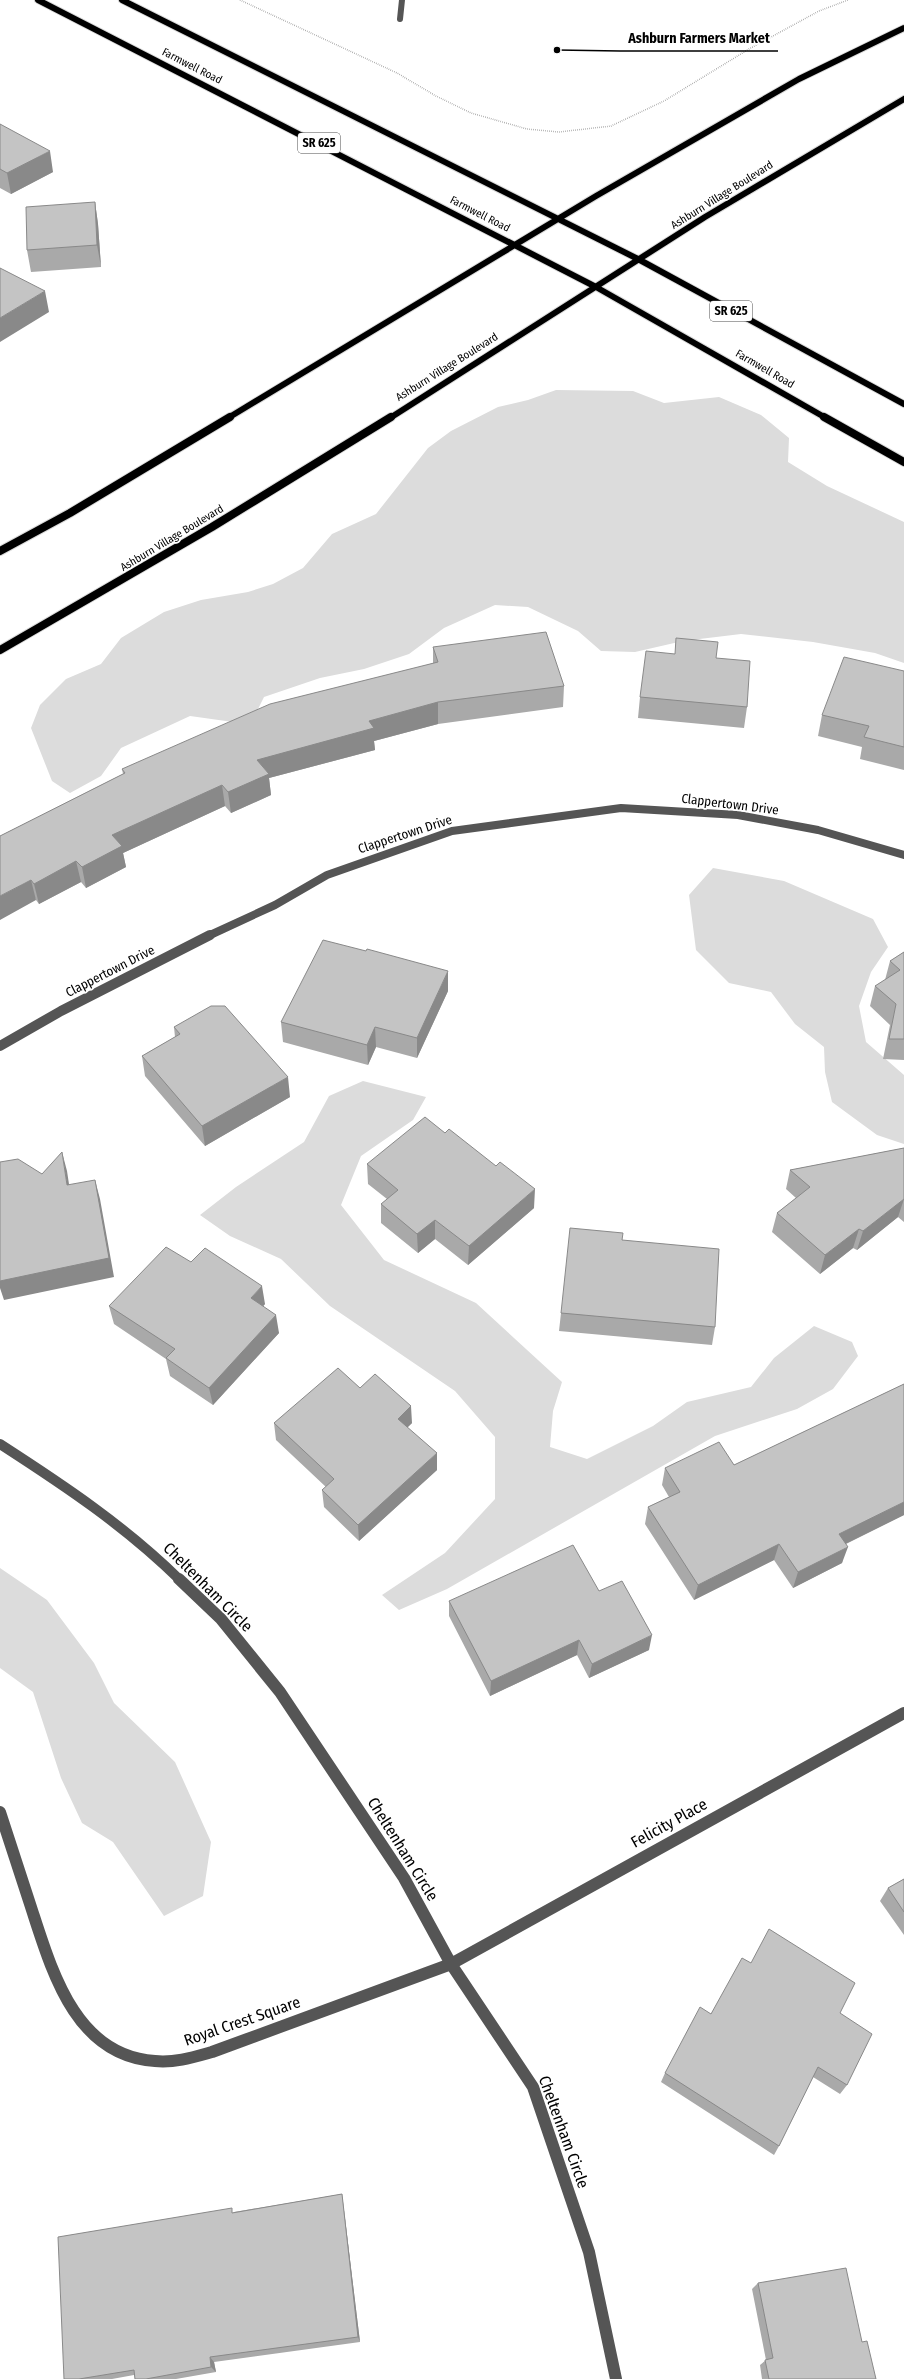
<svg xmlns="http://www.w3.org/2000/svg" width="904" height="2379" viewBox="0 0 904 2379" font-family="'Fira Sans Condensed',sans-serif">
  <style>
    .green { fill: #dcdcdc }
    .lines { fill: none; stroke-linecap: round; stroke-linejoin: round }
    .major-far1-casing { stroke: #dbdbdb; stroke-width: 8 }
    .major-casing { stroke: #dbdbdb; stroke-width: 10 }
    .path { stroke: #777; stroke-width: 1.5; stroke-dasharray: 0.5 1.5; stroke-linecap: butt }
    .minor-far3 { stroke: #555; stroke-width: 6 }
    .minor-far2 { stroke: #555; stroke-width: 8 }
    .minor-far1 { stroke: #555; stroke-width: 10 }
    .minor { stroke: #555; stroke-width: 12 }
    .major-far1 { stroke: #000; stroke-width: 6 }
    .major { stroke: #000; stroke-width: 8 }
    .wall { fill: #a9a9a9 }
    .shaded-wall { fill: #898989 }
    .building { fill: #c4c4c4; stroke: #898989 }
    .labels { text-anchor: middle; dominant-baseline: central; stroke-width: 3.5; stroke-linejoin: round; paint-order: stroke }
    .far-street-label { font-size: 11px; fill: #000; stroke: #fff }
    .shield { fill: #fff; stroke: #4c4c4c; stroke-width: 1 }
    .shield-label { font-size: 12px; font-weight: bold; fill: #000 }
    .street-label { font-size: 13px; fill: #000; stroke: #fff }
    .near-street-label { font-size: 16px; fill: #000; stroke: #fff }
    .leader { fill: none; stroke: #000; stroke-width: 1.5 }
    .callout-dot { fill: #000; stroke: #fff; stroke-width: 1.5 }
    .callout-label { font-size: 14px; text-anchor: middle; font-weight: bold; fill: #000; stroke: #fff; stroke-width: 3.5; stroke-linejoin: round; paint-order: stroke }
  </style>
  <rect width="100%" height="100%" fill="#fff"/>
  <path class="green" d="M556 390 633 391 664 403 719 397 761 415 789 438 788 462 827 486 904 522V663L875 653 813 642 741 634 683 641 635 652 601 651 578 631 528 607 495 605 444 628 409 654 364 669 320 678 264 697 253 719 233 722 190 716 121 748 101 776 70 793 52 781 31 728 40 705 66 679 101 664 121 638 164 612 201 600 248 592 273 584 303 568 332 534 376 514 428 448 451 431 498 407 528 400Z
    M713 868 784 881 873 919 888 947 871 972 859 1006 866 1042 904 1075V1144L877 1135 832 1102 825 1072 824 1047 795 1024 771 992 729 983 696 950 689 895Z
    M363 1081 426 1097 413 1120 361 1156 341 1205 384 1260 476 1303 562 1382 553 1411 550 1447 587 1459 653 1426 687 1402 751 1387 774 1358 814 1326 852 1342 858 1356 833 1389 797 1409 715 1436 447 1589 399 1610 382 1595 445 1553 495 1499V1437L455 1391 330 1306 281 1259 230 1236 200 1215 236 1187 304 1142 329 1096Z
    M0 1568 47 1600 94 1663 114 1703 175 1762 211 1842 203 1896 164 1916 113 1842 82 1823 61 1778 33 1692 0 1668Z"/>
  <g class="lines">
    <defs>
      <path id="major-far1" d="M38 0 596 287 826 418
        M122 0 638 259 904 404
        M228 418 596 196 799 79 904 28
        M390 418 705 217 904 99"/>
      <path id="major" d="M824 417 904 462
        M0 551 70 513 230 417
        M0 650 212 527 391 417"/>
    </defs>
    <use href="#major-far1" class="major-far1-casing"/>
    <use href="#major" class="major-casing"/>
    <path class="path" d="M240 0 397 73 436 96 471 113 527 129 559 132 611 126 664 101 749 49 819 11 848 0"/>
    <path class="minor-far3" d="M400 19 402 0"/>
    <path class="minor-far2" d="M208 936 275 905 327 875 452 831 621 808 738 815 818 830 904 855"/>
    <path class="minor-far1" d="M0 1046 61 1011 210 935
      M0 1444C65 1486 125 1526 180 1580"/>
    <path class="minor" d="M179 1579 221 1619 280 1692 404 1878 451 1964 533 2087 589 2252 616 2379
      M0 1812C10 1843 20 1873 30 1904 51 1968 74 2056 155 2061 175 2063 194 2057 212 2052L451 1964 904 1713"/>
    <use href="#major-far1" class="major-far1"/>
    <use href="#major" class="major"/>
  </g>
  <path class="wall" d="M0 124 53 172 11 194 0 188Z
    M95 202 98 224 101 267 31 272 27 250Z
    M433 647 564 686 563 707 438 724 374 741 375 750 269 778 271 795 231 813 225 806 123 853 126 867 86 888 81 882 39 904 36 900 0 836 123 774 122 769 433 663Z
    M716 658 747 707 744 728 638 718 640 697Z
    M904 671V770L860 759 862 747 818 736 822 715Z
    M904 952V1060L883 1059 890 1025 870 1006 875 986 885 980 890 961Z
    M448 991 417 1058 376 1047 368 1065 283 1042 281 1022Z
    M174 1027 290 1097 205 1146 145 1076 142 1056 175 1037Z
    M904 1148V1222L898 1217 857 1250 853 1248 820 1274 772 1232 777 1213 796 1198 786 1189 790 1170Z
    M367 1164 534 1208 468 1265 435 1239 418 1253 381 1223V1204L387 1199 368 1184Z
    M622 1240 715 1327 712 1345 559 1331 561 1313Z
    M191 1262 265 1304 263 1306 279 1333 213 1405 170 1376 166 1359 114 1324 109 1306Z
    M904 1384V1515L846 1544 842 1563 793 1588 774 1560 694 1600 645 1524 648 1507 669 1497 662 1485 665 1468 734 1465Z
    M360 1388 412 1423 407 1428 437 1470 359 1541 324 1507 322 1490 326 1487 276 1440 274 1423Z
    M599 1591 649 1650 589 1678 577 1655 490 1696 449 1616V1601Z
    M904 1879V1935L880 1901 888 1888Z
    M751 1963 840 2013 847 2085 840 2094 813 2077 779 2146 774 2155 661 2082 665 2073Z
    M342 2194 343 2202 360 2342 214 2362 216 2372 176 2379H135L134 2375 112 2379H64L234 2212Z
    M758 2283 862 2342 876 2379H762L760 2365 766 2360 752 2289Z"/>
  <path class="shaded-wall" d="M50 151 53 172 11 194 7 173Z
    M95 202 98 224 101 267 97 245Z
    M45 291 49 312 0 342V318Z
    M438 702V724L374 741 375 750 269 778 271 795 231 813 228 792 257 760 369 721Z
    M222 785 225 806 123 853 126 867 86 888 82 867 112 835Z
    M76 861 81 882 39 904 34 884Z
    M31 880 36 900 0 920V896Z
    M448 971V991L417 1058V1038Z
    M375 1027 376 1047 368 1065 367 1045Z
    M288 1077 290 1097 205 1146 202 1126Z
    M62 1152 67 1171 72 1204 67 1185Z
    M95 1180 100 1199 114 1277 4 1300 0 1288V1281Z
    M535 1189 534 1208 468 1265 469 1246Z
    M904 1199 898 1217 857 1250 863 1231Z
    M435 1220V1239L418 1253 417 1234Z
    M859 1229 853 1248 820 1274 825 1255Z
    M262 1286 265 1304 254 1317 251 1298Z
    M276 1315 279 1333 213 1405 209 1388Z
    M411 1406 412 1423 398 1436V1419Z
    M437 1453V1470L359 1541 358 1525Z
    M904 1502V1515L833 1550 839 1534Z
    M779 1544 774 1560 694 1600 698 1585Z
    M848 1547 842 1563 793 1588 798 1572Z
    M652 1635 649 1650 589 1678 592 1664Z
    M579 1640 577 1655 490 1696 491 1681Z
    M342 2194 343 2202 360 2342 358 2337Z
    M210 2357 214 2362 216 2372 211 2367Z"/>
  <path class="building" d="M0 124 50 151 7 173 0 169Z
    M95 202 97 245 27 250 26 207Z
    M0 268 45 291 0 318Z
    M546 632 564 686 438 702 369 721 374 728 257 760 269 774 228 792 222 785 112 835 122 846 82 867 76 861 34 884 31 880 0 896V836L125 773 122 769 270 704 438 662 433 647Z
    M676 638 718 642 716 658 750 661 747 707 640 697 646 651 675 654Z
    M844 657 904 671V747L864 737 869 726 822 715Z
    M323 940 366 951 367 949 448 971 417 1038 375 1027 367 1045 281 1022Z
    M904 952V1039H889L896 1004 875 986 900 970 890 961Z
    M211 1006H225L288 1077 202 1126 142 1056 180 1034 174 1027Z
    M425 1117 445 1133 449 1129 496 1166 500 1162 535 1189 469 1246 435 1220 417 1234 381 1204 398 1190 367 1164Z
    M904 1148V1199L863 1231 859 1229 825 1255 777 1213 810 1187 790 1170Z
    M62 1152 67 1185 95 1180 109 1258 0 1281V1162L18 1159 42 1174Z
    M570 1228 623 1233 622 1240 719 1249 715 1327 561 1313Z
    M166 1247 191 1262 205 1248 262 1286 251 1298 276 1315 209 1388 166 1358 175 1349 109 1306Z
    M338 1368 360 1388 375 1374 411 1406 398 1419 437 1453 358 1525 322 1490 334 1479 274 1423Z
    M904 1384V1502L839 1534 848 1547 798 1572 779 1544 698 1585 648 1507 680 1492 665 1468 719 1442 734 1465Z
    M573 1545 599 1591 622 1581 652 1635 592 1664 579 1640 491 1681 449 1601Z
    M904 1879V1912L888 1888Z
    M769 1929 855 1983 840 2013 872 2034 847 2085 818 2067 779 2146 665 2073 700 2007 711 2014 742 1958 751 1963Z
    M342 2194 358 2337 210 2357 211 2367 146 2379H135L134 2370 79 2379H64L58 2237 232 2208V2213Z
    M846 2268 862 2342 867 2341 876 2379H769L765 2360 773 2358 758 2283Z"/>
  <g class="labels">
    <g class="far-street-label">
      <text transform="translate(192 66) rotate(27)">Farmwell Road</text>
      <text transform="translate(722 195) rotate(-32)">Ashburn Village Boulevard</text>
      <text transform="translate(480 214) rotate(27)">Farmwell Road</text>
      <text transform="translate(447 367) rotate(-32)">Ashburn Village Boulevard</text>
      <text transform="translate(765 369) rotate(30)">Farmwell Road</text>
      <text transform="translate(172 538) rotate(-31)">Ashburn Village Boulevard</text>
    </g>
    <g class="shield">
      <rect x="298" y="133" width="42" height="20" rx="3"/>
      <rect x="710" y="301" width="42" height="20" rx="3"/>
    </g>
    <g class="shield-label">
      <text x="319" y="143">SR 625</text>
      <text x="731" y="311">SR 625</text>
    </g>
    <g class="street-label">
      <text transform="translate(730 804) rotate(7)">Clappertown Drive</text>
      <text transform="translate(405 834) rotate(-18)">Clappertown Drive</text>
      <text transform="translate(110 971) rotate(-27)">Clappertown Drive</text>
    </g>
    <g class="near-street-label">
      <text transform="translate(208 1587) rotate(45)">Cheltenham Circle</text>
      <text transform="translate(669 1823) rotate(-29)">Felicity Place</text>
      <text transform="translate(403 1849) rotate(58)">Cheltenham Circle</text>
      <text transform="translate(242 2021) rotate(-19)">Royal Crest Square</text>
      <text transform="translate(564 2132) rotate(70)">Cheltenham Circle</text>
    </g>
  </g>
  <path class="leader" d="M557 50L620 51H778"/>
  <circle class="callout-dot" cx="557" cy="50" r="4"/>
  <g class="callout-label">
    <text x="699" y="43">Ashburn Farmers Market</text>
  </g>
</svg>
